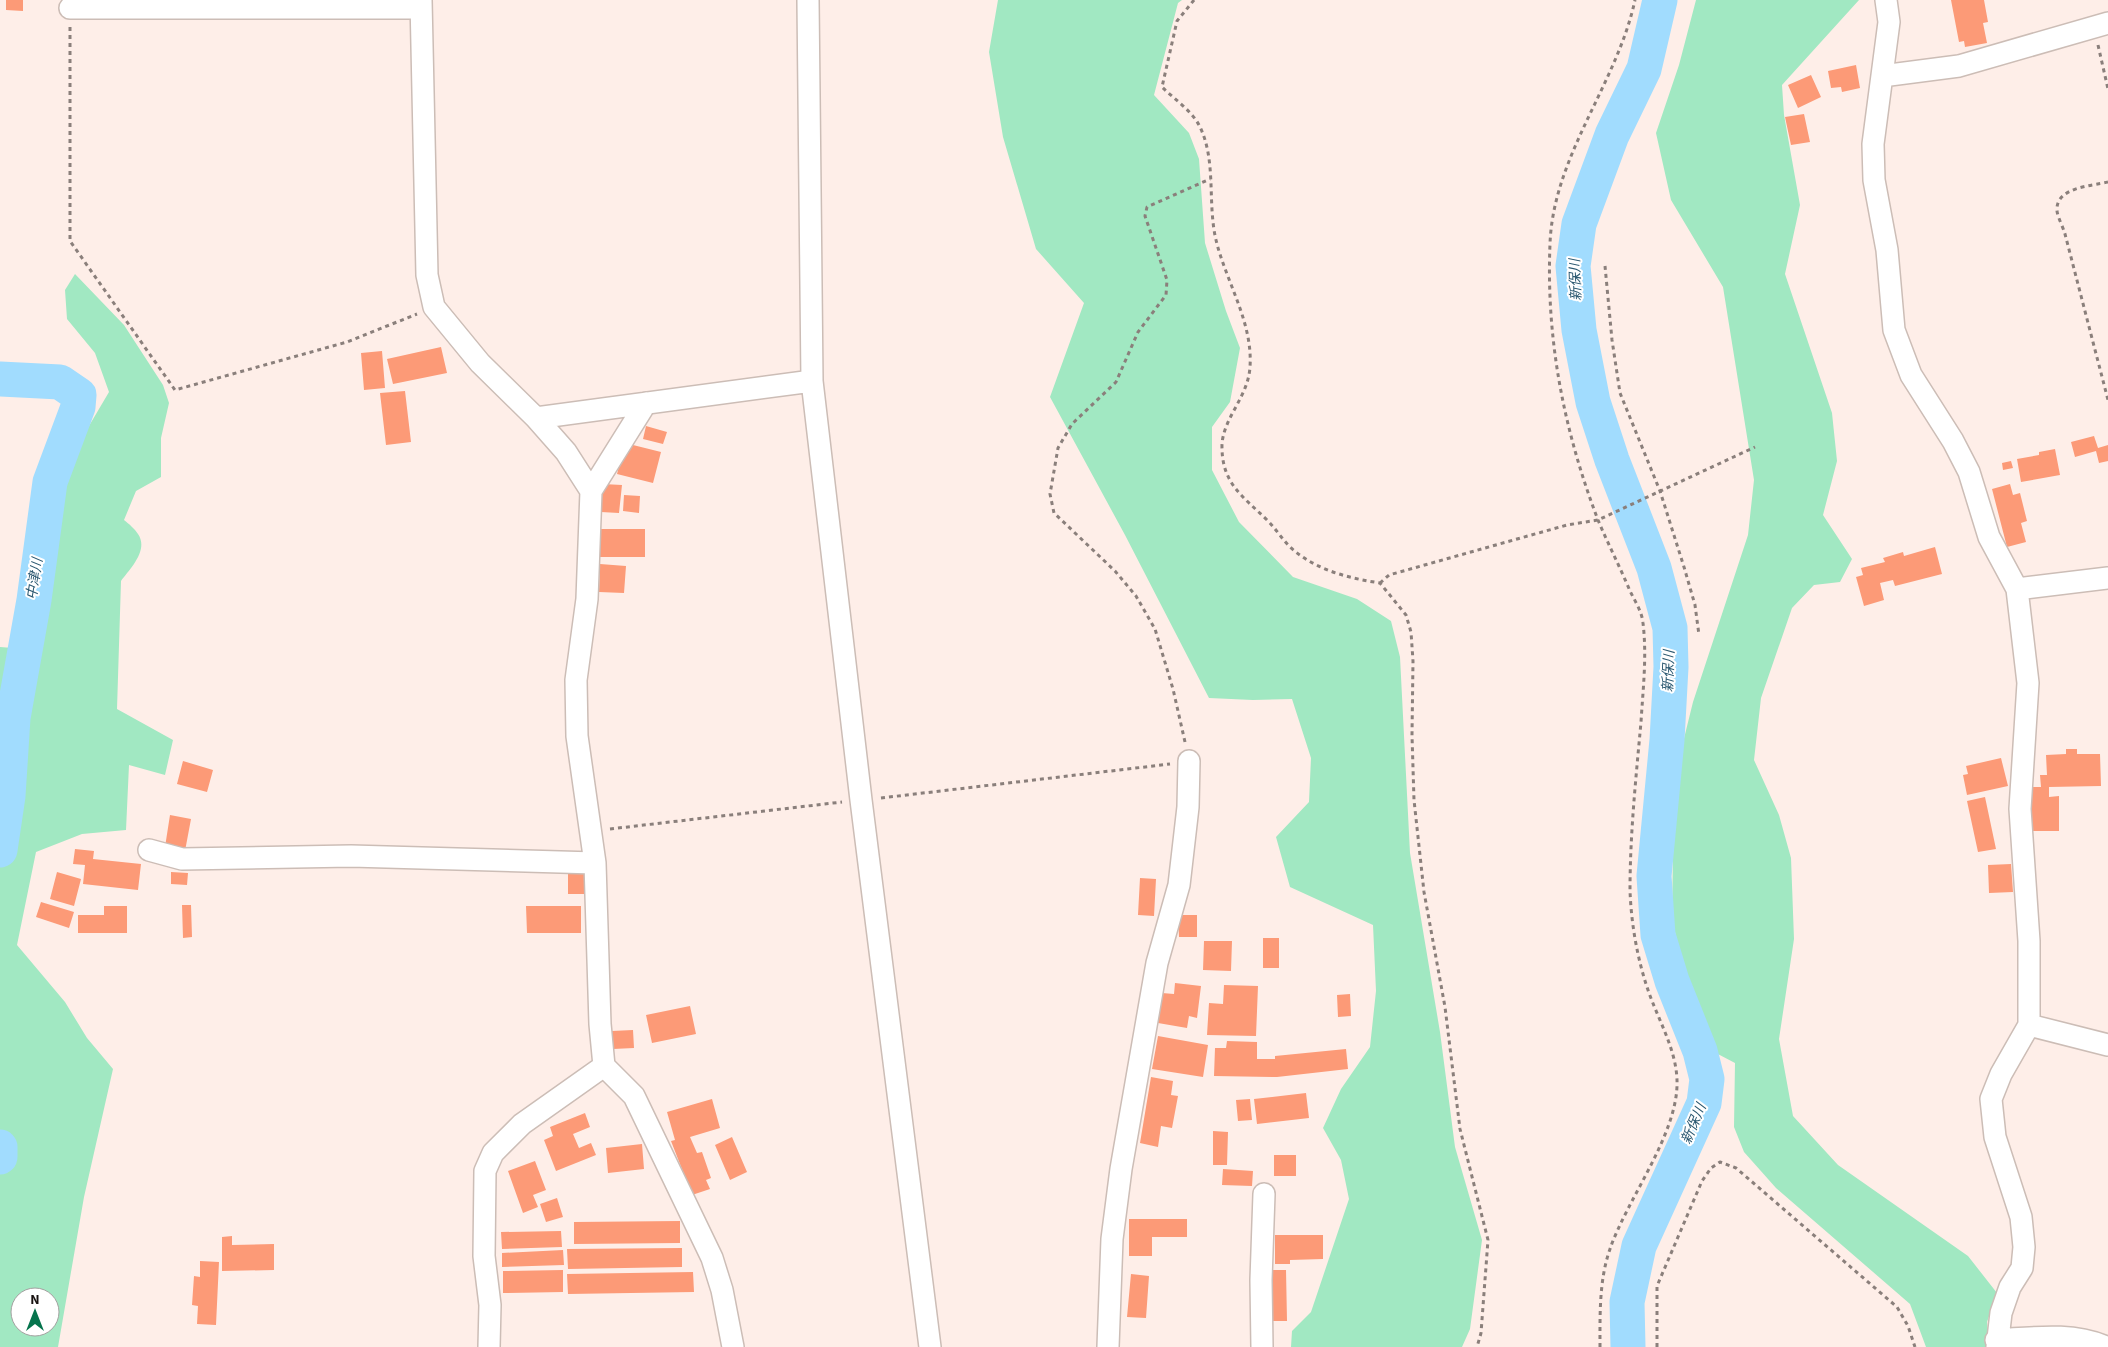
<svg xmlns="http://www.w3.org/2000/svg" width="2108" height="1347" viewBox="0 0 2108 1347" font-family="'Source Sans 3','Noto Sans JP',sans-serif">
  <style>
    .green { fill: #a1e8c2; fill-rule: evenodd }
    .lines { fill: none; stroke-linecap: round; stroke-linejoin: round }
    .river { stroke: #a1dcfe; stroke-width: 35 }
    .building { fill: #fc9a77 }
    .street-casing { stroke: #ccbdb6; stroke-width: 24 }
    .path { stroke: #8a7f7b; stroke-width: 3; stroke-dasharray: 4 4; stroke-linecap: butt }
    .street { stroke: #fff; stroke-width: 21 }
    .labels { text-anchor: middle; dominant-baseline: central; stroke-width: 4; stroke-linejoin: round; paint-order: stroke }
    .water-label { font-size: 14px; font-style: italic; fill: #2b5870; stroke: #fff }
  </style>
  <rect width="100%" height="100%" fill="#feeee8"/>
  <path class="green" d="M998 0H1182L1178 3 1154 95 1189 133 1199 159 1205 243 1226 311 1240 348 1230 402 1212 427V470L1239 522 1293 577 1357 599 1391 621 1400 657 1410 853 1440 1032 1455 1147 1482 1240 1470 1329 1462 1347H1291L1292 1331 1311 1312 1349 1199 1341 1160 1323 1128 1341 1089 1370 1047 1376 991 1373 925 1290 887 1276 837 1309 802 1311 758 1292 699 1253 700 1209 698 1125 535 1050 397 1084 303 1036 249 1003 137 989 52Z
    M1696 0H1859L1782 85 1784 115 1800 205 1785 274 1832 413 1837 461 1823 515 1852 559 1840 582 1814 585 1792 608 1761 698 1754 760 1779 815 1791 858 1794 939 1779 1039 1793 1116 1838 1165 1968 1256 1997 1293 1987 1322 1989 1347H1926L1910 1304 1776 1188 1744 1152 1734 1127 1735 1063 1714 1052 1686 977 1672 920 1674 779 1693 702 1748 535 1754 480 1723 287 1671 200 1656 133 1679 65Z
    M75 274 124 325 163 385 169 403 161 438V477L136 491 124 520C129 524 135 529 138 534 149 550 130 569 121 581L117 709 173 740 165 775 129 765 126 830 82 834 36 852 17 945 65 1002 87 1038 113 1069 84 1197 58 1347H0V647L13 648 37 514 109 392 95 353 67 319 65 290ZM20 1297H50V1327H20Z"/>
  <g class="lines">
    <path class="river" d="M0 379 60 382 79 395 78 407 50 482 34 600 13 718 8 796 0 850
      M0 1147V1157
      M1628 1347 1627 1302 1639 1246 1704 1103 1707 1079 1700 1051 1672 981 1658 935 1654 876 1667 740 1671 667 1670 628 1654 568 1612 460 1593 402 1579 330 1573 266 1579 224 1612 135 1644 69 1660 0"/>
  </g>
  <path class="building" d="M6 0H23V11L6 10Z
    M1951 0H1984L1988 22 1983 23 1987 43 1965 47 1964 41 1959 42Z
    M1856 65 1860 88 1842 92 1841 87 1831 88 1828 71Z
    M1811 75 1821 97 1798 108 1788 85Z
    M1804 114 1810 142 1791 145 1785 117Z
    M441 347 447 373 393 384 387 359Z
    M382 351 385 388 364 390 361 353Z
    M405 391 411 442 386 445 380 393Z
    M646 426 667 432 663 444 643 439Z
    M2094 436 2098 448 2108 445V461L2099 463 2096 451 2075 457 2071 442Z
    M625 443 661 452 653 483 617 474Z
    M2055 449 2060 475 2021 482 2017 459 2039 455V452Z
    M2011 461 2013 468 2003 470 2002 463Z
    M603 484 622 485 619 513 601 512Z
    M2010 484 2013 495 2020 493 2027 521 2021 523 2026 542 2007 547 1992 489Z
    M624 495 640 496 639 513 623 511Z
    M600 529H645V557H600Z
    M1935 547 1942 574 1895 586 1893 580 1880 583 1884 600 1864 606 1856 577 1863 575 1861 568 1885 562 1883 558 1903 552 1904 556Z
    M600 564 626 566 624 593 599 592Z
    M2066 749H2077V754H2100L2101 786 2049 787V797L2059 796V831H2032L2031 787H2041L2040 775H2047L2046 755 2066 754Z
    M2001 758 2008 786 1967 795 1963 775 1968 774 1966 766Z
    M183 761 213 770 207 792 177 784Z
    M1985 797 1996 849 1978 852 1967 801Z
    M170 815 191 819 185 851 165 847Z
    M75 849 94 851 93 859 141 864 138 890 83 884 85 865 73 864Z
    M2011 864 2013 892 1989 893 1988 865Z
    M57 872 81 879 74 906 50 899Z
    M171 872 188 873 187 885 171 884Z
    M568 874H585V894H568Z
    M1140 878 1156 879 1154 916 1138 915Z
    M41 902 74 912 69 928 36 917Z
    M182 905H191L192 937 183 938Z
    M104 906H127V933H78V915H104Z
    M526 906H581V933H527Z
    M1178 915H1197V937H1179Z
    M1263 938H1279V968H1263Z
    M1204 941H1232L1231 971 1203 970Z
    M1175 983 1201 986 1197 1018 1189 1016 1187 1028 1158 1023 1162 993 1174 994Z
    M1224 985 1258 986 1256 1036 1207 1035 1209 1003 1223 1004Z
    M1350 994 1351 1016 1338 1017 1337 995Z
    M690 1006 696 1034 652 1043 646 1015Z
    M633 1030 634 1048 613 1049 612 1031Z
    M1158 1036 1208 1045 1203 1077 1152 1069Z
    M1227 1041 1257 1042V1059H1275V1056L1346 1049 1348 1069 1277 1077 1214 1076 1215 1048H1226Z
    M1151 1077 1173 1081 1171 1095 1178 1096 1172 1128 1161 1126 1158 1147 1140 1143Z
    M1306 1093 1309 1118 1257 1124 1254 1099Z
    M712 1099 720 1128 690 1137 697 1153 702 1152 711 1178 706 1180 710 1189 692 1195 671 1141 675 1140 667 1112Z
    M1250 1099 1252 1120 1238 1121 1236 1100Z
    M585 1113 590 1127 573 1134 579 1148 591 1143 596 1155 556 1171 544 1140 553 1136 550 1127Z
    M1213 1131 1228 1132 1227 1165H1213Z
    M732 1137 747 1172 730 1180 715 1145Z
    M642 1144 644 1169 608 1173 606 1148Z
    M1274 1155H1296V1176H1274Z
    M535 1161 546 1190 533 1195 538 1207 523 1213 508 1171Z
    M1223 1169 1253 1171 1252 1186 1222 1185Z
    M557 1198 563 1217 546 1222 540 1204Z
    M1129 1219H1187V1237H1152V1256H1129Z
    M680 1221V1243L574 1244V1222Z
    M561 1231 562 1247 502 1249 501 1232Z
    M1275 1235H1323V1259L1290 1260V1264H1275Z
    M232 1236V1245L274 1244V1270L222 1271V1237Z
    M682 1248V1267L568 1269 567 1249Z
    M563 1250 564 1265 502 1267V1253Z
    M200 1261 219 1262 216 1325 197 1324 198 1306 192 1305 194 1276 200 1277Z
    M563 1270V1292L503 1293V1271Z
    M1269 1270H1286L1287 1321H1270Z
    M693 1272 694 1292 568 1294 567 1274Z
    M1131 1274 1149 1276 1146 1318 1127 1317Z"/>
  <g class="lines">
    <defs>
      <path id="street" d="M421 0 427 275 434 307 480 363 536 418 566 452 591 491
        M808 0 812 381 861 800 930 1347
        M1886 0 1889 22 1873 144 1874 180 1887 250 1894 330 1911 375 1953 441 1969 472 1989 537 2017 589 2028 683 2020 809 2029 941V1025L2001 1074 1991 1099 1995 1137 2021 1217 2024 1247 2022 1268 2010 1287 2001 1313 1997 1347
        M70 8H421
        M1882 76 1959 66 2108 23
        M646 403 591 491 587 599 576 680 577 736 595 863 600 1024 604 1066 634 1096 712 1258 722 1290 733 1347
        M536 418 812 381
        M2017 589 2108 578
        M149 850 182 859 351 856 595 863
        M2029 1025 2108 1045
        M1996 1340C2033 1338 2071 1332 2106 1347
        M489 1347 490 1305 484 1256 485 1171 493 1153 522 1124 604 1066
        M1108 1347 1112 1239 1121 1169 1157 963 1179 885 1188 807 1189 761
        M1262 1347 1261 1280 1264 1194"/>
    </defs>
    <use href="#street" class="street-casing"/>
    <path class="path" d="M1194 0 1177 21 1162 87C1174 99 1191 110 1199 125 1217 160 1207 202 1216 240 1226 282 1253 322 1250 367 1248 397 1224 417 1222 444 1221 484 1243 496 1268 521 1276 529 1282 539 1290 547 1315 570 1348 578 1380 583L1406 615 1411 632 1413 661 1412 735 1414 800 1424 892 1445 1007 1460 1129 1488 1240 1481 1333 1477 1347
      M70 27V241L175 390 347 342 417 314
      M2098 45 2108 89
      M2108 182C2092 186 2055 187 2057 211 2058 218 2063 227 2065 234L2108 400
      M1605 266 1612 340 1620 393 1660 491 1684 567 1695 605 1699 635
      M1380 583 1389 575 1567 525 1598 520 1755 447
      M1185 742 1173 689 1155 629 1136 596 1115 571 1054 513 1050 494 1058 448 1072 424 1116 382 1138 332 1166 295 1167 280 1145 216 1147 207 1210 179
      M881 798 1170 764
      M610 829 842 802
      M1600 1347C1600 1315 1599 1280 1610 1249 1627 1199 1679 1133 1677 1080 1676 1048 1657 1018 1647 987 1637 957 1631 922 1630 890 1630 834 1636 777 1641 722 1643 689 1647 656 1643 623 1642 612 1635 601 1630 591 1620 567 1608 544 1598 520 1564 431 1546 340 1550 244 1553 156 1617 84 1635 0
      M1657 1347V1286L1702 1181 1711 1168 1720 1162 1736 1168 1897 1307 1908 1326 1915 1347"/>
    <use href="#street" class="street"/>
  </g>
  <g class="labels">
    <g class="water-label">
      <text transform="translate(1576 280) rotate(-92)">新保川</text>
      <text transform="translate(35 579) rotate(-81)">中津川</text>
      <text transform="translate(1669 671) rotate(-88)">新保川</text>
      <text transform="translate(1694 1124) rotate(-67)">新保川</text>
    </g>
  </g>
  <g transform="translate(35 1312)"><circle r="24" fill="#ffffff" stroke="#a3a1a0"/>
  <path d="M0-4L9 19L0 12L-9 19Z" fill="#06744d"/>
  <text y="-8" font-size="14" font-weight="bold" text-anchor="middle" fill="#181311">N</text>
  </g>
</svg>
